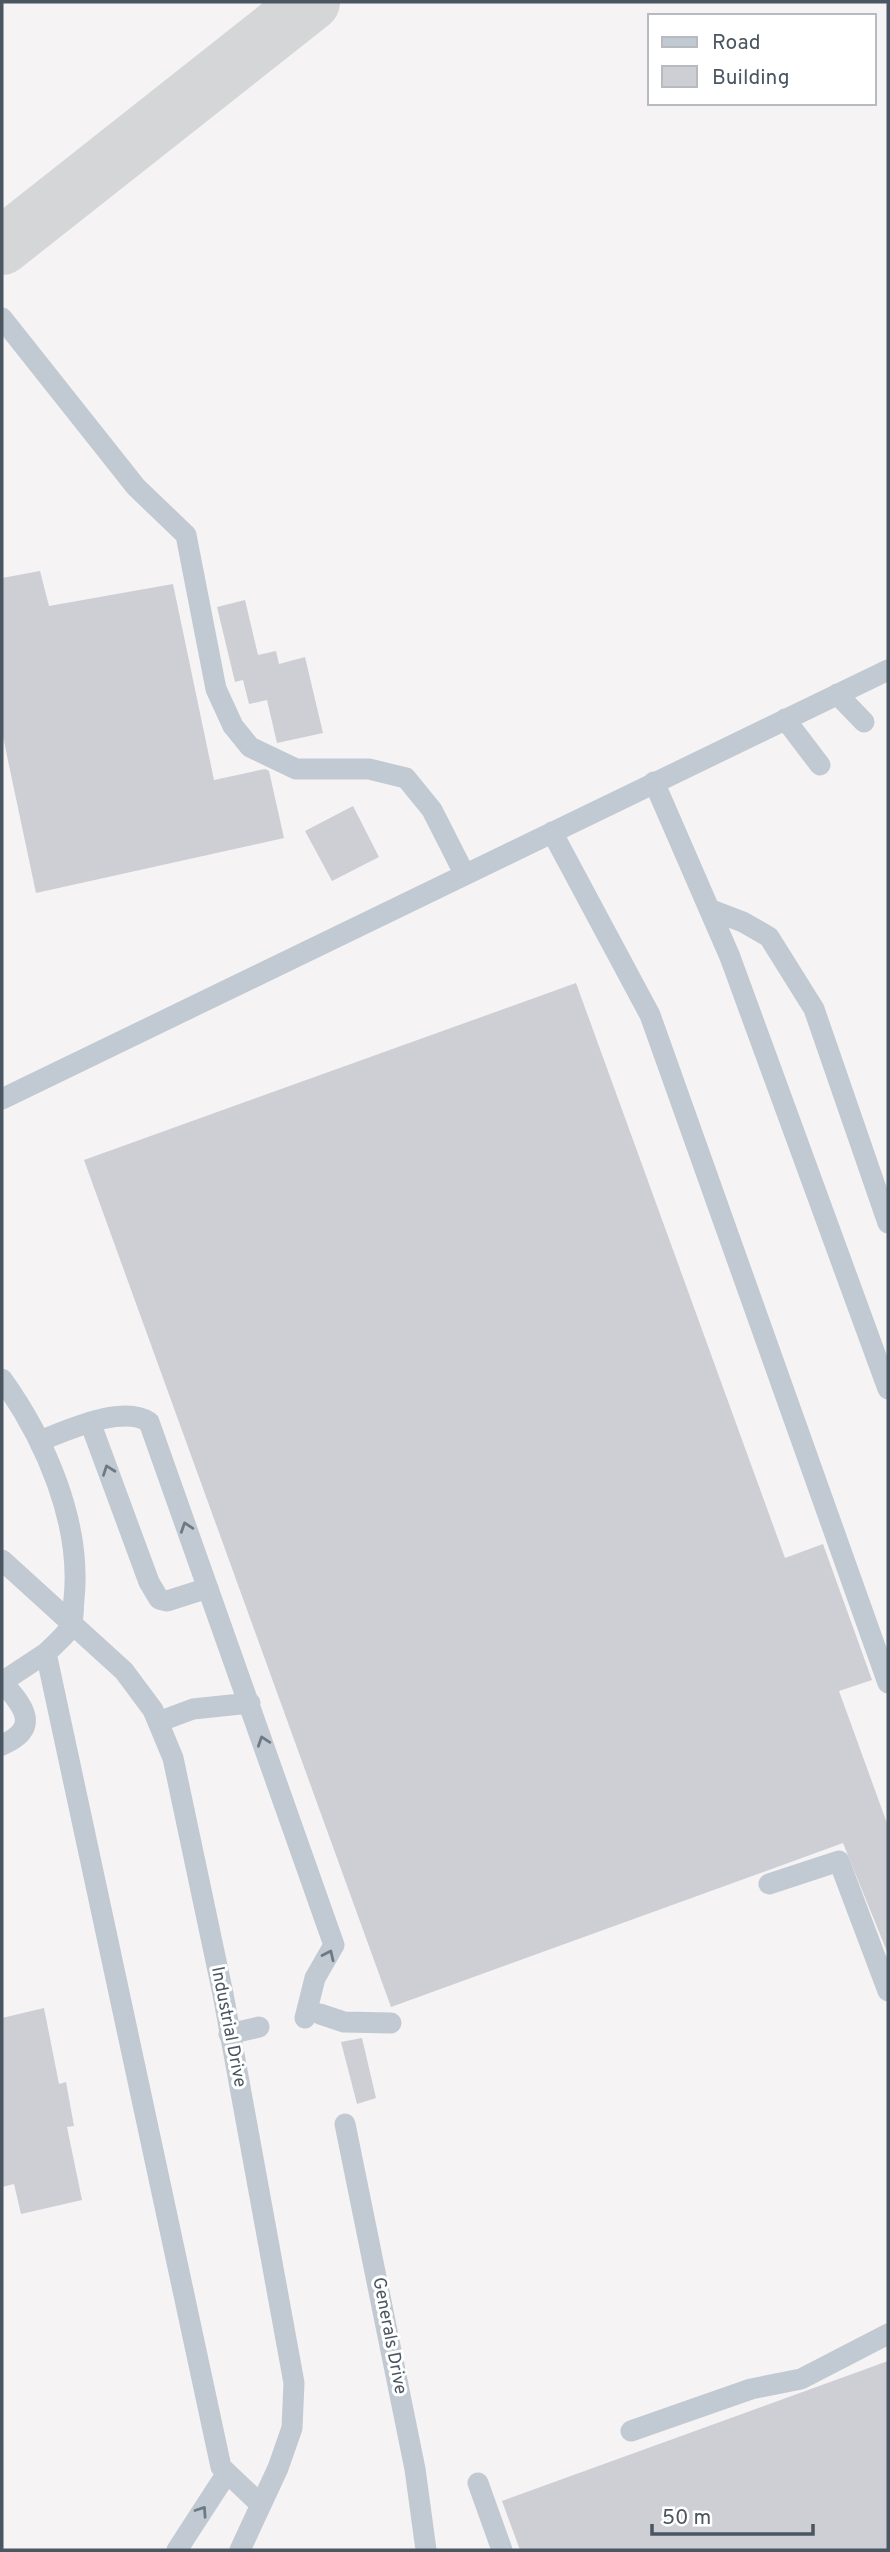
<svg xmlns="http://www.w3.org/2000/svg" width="890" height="2552" viewBox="0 0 890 2552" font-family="Overpass,sans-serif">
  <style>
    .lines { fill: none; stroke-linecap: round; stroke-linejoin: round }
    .taxiway { stroke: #d5d6d8; stroke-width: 58 }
    .building { fill: #cdcfd5 }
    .minor { stroke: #c1cad2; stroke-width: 21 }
    .oneway { stroke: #6e7983 }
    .labels { text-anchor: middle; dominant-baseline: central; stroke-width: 6; stroke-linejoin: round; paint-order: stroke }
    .street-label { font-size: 18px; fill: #4a5661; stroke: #fff }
  </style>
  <rect width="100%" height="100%" fill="#f5f3f3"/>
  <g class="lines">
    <path class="taxiway" d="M2 246 311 2"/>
  </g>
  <path class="building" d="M40 571 49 606 173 584 214 780 265 769 269 771 284 838 36 893 2 732V578Z
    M245 600 258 655 276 651 279 664 305 657 323 733 277 743 267 700 249 704 243 680 235 682 217 607Z
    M353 806 379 857 332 881 305 831Z
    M576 983 785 1558 823 1544 872 1680 839 1691 888 1826V1954L843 1843 391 2007 84 1160Z
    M44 2008 59 2084 66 2082 74 2126 67 2127 82 2200 21 2214 14 2184 2 2187V2018Z
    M362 2038 376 2098 357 2104 341 2042Z
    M888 2361V2550H520L502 2501Z"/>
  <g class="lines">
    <path class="minor" d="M2 318 136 487 186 535 216 689 233 726 250 747 296 769H369L406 778 432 810 465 875
      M837 694 864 722
      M785 719 820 765
      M654 782 730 957 888 1389
      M552 832 650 1015 888 1683
      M709 909 743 922 769 937 814 1009 888 1223
      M2 1099 888 670
      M2 1379C45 1439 82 1523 74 1599 73 1606 74 1618 71 1625 67 1635 54 1645 46 1653L221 2467 261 2505
      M90 1422 149 1582 159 1599 167 1601 208 1588
      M39 1441C67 1431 122 1404 149 1422L334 1945 315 1978 305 2018
      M2 1560 124 1671 153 1710 173 1758 223 1994 294 2383 292 2428 278 2468 240 2550
      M2 1682C23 1705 42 1728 2 1745
      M2 1682 46 1653
      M158 1722 193 1709 250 1703
      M769 1884 839 1861 888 1991
      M320 2014 344 2022 391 2023
      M229 2034 259 2027
      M345 2124 415 2469 426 2550
      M631 2431 751 2389 801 2379 888 2334
      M478 2483 502 2550
      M177 2550 227 2473"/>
  </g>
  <defs><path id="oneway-chevron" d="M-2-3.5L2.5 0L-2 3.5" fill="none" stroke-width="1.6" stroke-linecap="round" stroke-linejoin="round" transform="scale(1.75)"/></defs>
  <g class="oneway">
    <use href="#oneway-chevron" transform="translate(108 1470) rotate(-110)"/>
    <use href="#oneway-chevron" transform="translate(186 1527) rotate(-109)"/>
    <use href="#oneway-chevron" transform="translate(263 1741) rotate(-109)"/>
    <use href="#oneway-chevron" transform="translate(329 1955) rotate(-65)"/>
    <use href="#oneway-chevron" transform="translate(202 2511) rotate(-56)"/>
  </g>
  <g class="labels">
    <g class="street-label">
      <text transform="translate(228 2027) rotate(79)">Industrial Drive</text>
      <text transform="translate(389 2336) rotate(79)">Generals Drive</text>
    </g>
  </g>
  <rect width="890" height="2552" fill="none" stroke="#4a5661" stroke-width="7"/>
  <rect x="648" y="14" width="228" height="91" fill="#ffffff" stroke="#b7bbc0" stroke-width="2"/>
  <rect x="662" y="37" width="35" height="10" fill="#c1cad2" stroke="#b7bbc0" stroke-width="2"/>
  <text x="712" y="49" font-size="21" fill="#4a5661">Road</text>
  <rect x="662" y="66" width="35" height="21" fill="#cdcfd5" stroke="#b7bbc0" stroke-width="2"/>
  <text x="712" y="84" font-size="21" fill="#4a5661">Building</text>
  <path d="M652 2524v10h161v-10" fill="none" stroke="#4a5661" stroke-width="3.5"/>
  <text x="662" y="2524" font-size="21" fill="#4a5661" stroke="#ffffff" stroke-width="5" paint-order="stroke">50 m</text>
</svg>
